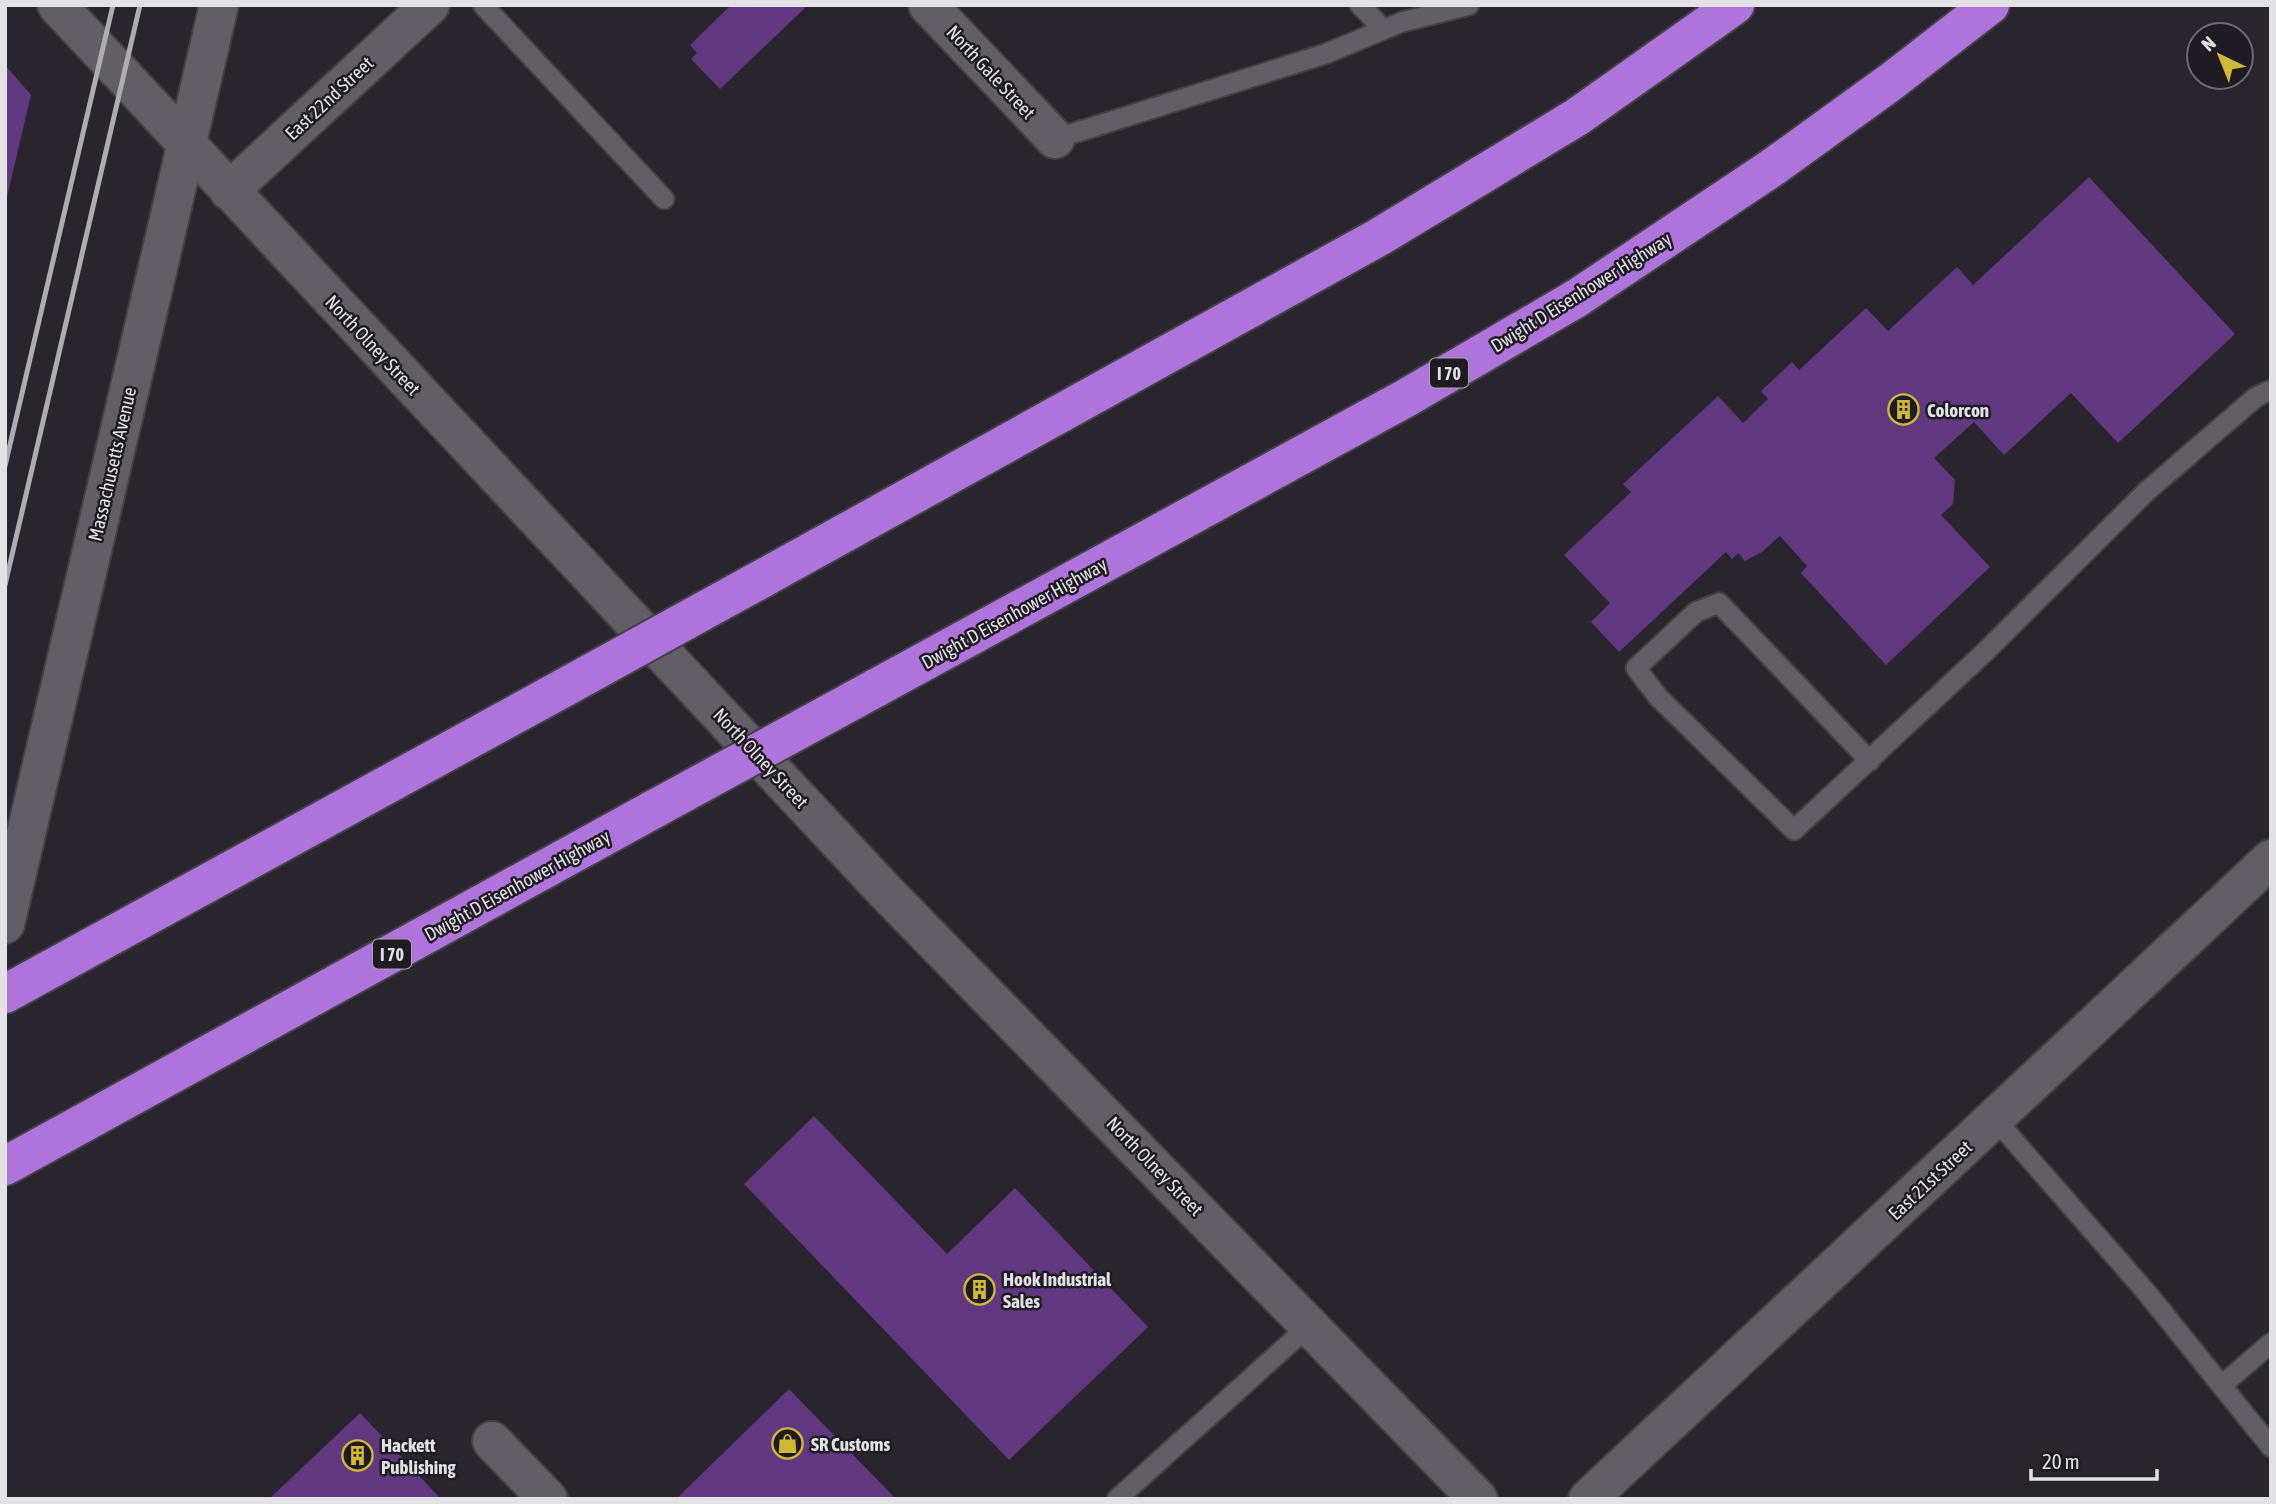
<svg xmlns="http://www.w3.org/2000/svg" width="2276" height="1504" viewBox="0 0 2276 1504" font-family="'Asap Condensed',sans-serif">
  <style>
    .building { fill: #613880 }
    .lines { fill: none; stroke-linecap: round; stroke-linejoin: round }
    .service-casing { stroke: #444048; stroke-width: 23 }
    .minor-casing { stroke: #444048; stroke-width: 42 }
    .tertiary-casing { stroke: #444048; stroke-width: 42 }
    .secondary-casing { stroke: #444048; stroke-width: 42 }
    .motorway-casing { stroke: #444048; stroke-width: 42 }
    .service { stroke: #635d68; stroke-width: 19 }
    .minor { stroke: #635d68; stroke-width: 38 }
    .tertiary { stroke: #635d68; stroke-width: 38 }
    .secondary { stroke: #635d68; stroke-width: 38 }
    .motorway { stroke: #af73dc; stroke-width: 38 }
    .rail { stroke: #afabb2; stroke-width: 5 }
    .motorway-bridge-casing { stroke: #444048; stroke-width: 42; stroke-linecap: butt }
    .motorway-bridge { stroke: #af73dc; stroke-width: 38 }
    .labels { text-anchor: middle; dominant-baseline: central; stroke-width: 5; stroke-linejoin: round; paint-order: stroke }
    .shield { fill: #1f1a24; stroke: #a8a5ac; stroke-width: 2 }
    .shield-label { font-size: 18px; font-weight: bold; fill: #e3e0e6 }
    .street-label { font-size: 19px; fill: #e3e0e6; stroke: #1f1a24 }
    .poi-label { font-size: 19px; font-weight: bold; fill: #e3e0e6; stroke: #1f1a24; text-anchor: start }
  </style>
  <rect width="100%" height="100%" fill="#29242e"/>
  <path class="building" d="M731 5H808L720 89 691 59 697 53 690 45Z
    M5 65 31 95 6 201H5Z
    M2089 177 2235 334 2118 443 2071 393 2004 455 1974 422 1934 458 1955 480 1953 504 1941 515 1990 567 1886 665 1801 573 1807 566 1780 536 1762 552 1745 561 1738 553 1732 559 1726 552 1619 652 1591 622 1610 603 1564 555 1631 492 1623 484 1718 396 1743 423 1768 399 1761 391 1792 362 1799 370 1866 308 1888 331 1957 267 1973 285Z
    M814 1116 947 1254 1015 1188 1148 1327 1009 1460 744 1184Z
    M789 1389 896 1499H676Z
    M360 1413 441 1499H269Z"/>
  <g class="lines">
    <defs>
      <path id="service" d="M483 5 664 199
        M1360 5 1383 29
        M1055 139 1325 54 1402 22 1469 5
        M1870 761 1719 603 1696 612 1636 668 1658 697 1794 830 1986 651 2147 491 2256 397 2271 390
        M1995 1119 2147 1293 2271 1447
        M2222 1385 2271 1343
        M1117 1499 1310 1325"/>
      <path id="minor" d="M57 5 882 888 1478 1499
        M928 5 1055 139
        M229 191 430 5
        M492 1441 548 1499"/>
      <path id="tertiary" d="M5 924 219 5"/>
      <path id="secondary" d="M1588 1499 2271 859"/>
      <path id="motorway" d="M767 576 1379 237 1577 117 1735 5
        M874 689 1406 398 1577 298 1773 167 1892 81 1990 5
        M5 994 549 696
        M5 1166 656 808"/>
    </defs>
    <use href="#service" class="service-casing"/>
    <use href="#minor" class="minor-casing"/>
    <use href="#tertiary" class="tertiary-casing"/>
    <use href="#secondary" class="secondary-casing"/>
    <use href="#motorway" class="motorway-casing"/>
    <use href="#service" class="service"/>
    <use href="#minor" class="minor"/>
    <use href="#tertiary" class="tertiary"/>
    <use href="#secondary" class="secondary"/>
    <use href="#motorway" class="motorway"/>
    <path class="rail" d="M5 466 113 5
      M5 585 140 5"/>
    <defs>
      <path id="motorway-bridge" d="M549 696 767 576
        M656 808 874 689"/>
    </defs>
    <use href="#motorway-bridge" class="motorway-bridge-casing"/>
    <use href="#motorway-bridge" class="motorway-bridge"/>
  </g>
  <defs>
    <symbol id="building-ring" viewBox="-11 -11 22 22"><circle r="9.5" fill="#1f1a24" stroke="#cfb837" stroke-width="1.5"/><path d="M-4-6H4V6H1V3H-1V6H-4ZM-2.5-4.3h1.7v1.8h-1.7ZM.8-4.3h1.7v1.8H.8ZM-2.5-1h1.7V.8h-1.7ZM.8-1h1.7V.8H.8Z" fill="#cfb837"/></symbol>
    <symbol id="shop-ring" viewBox="-11 -11 22 22"><circle r="9.5" fill="#1f1a24" stroke="#cfb837" stroke-width="1.5"/><path d="M-5-2.5h2.3a2.7 3.5 0 0 1 5.4 0H5L5.5 6h-11ZM-1.5-2.5h3a1.5 2.3 0 0 0-3 0Z" fill="#cfb837"/></symbol>
  </defs>
  <g fill-rule="evenodd">
    <use href="#building-ring" x="1886" y="392" width="35" height="35"/>
    <use href="#building-ring" x="962" y="1272" width="35" height="35"/>
    <use href="#shop-ring" x="770" y="1426" width="35" height="35"/>
    <use href="#building-ring" x="340" y="1438" width="35" height="35"/>
  </g>
  <g class="labels">
    <g class="shield">
      <rect x="1430" y="358.5" width="38" height="29" rx="5"/>
      <rect x="373" y="939.5" width="38" height="29" rx="5"/>
    </g>
    <g class="shield-label">
      <text x="1449" y="373">I 70</text>
      <text x="392" y="954">I 70</text>
    </g>
    <g class="street-label">
      <text transform="translate(991 72) rotate(47)">North Gale Street</text>
      <text transform="translate(329 98) rotate(-43)">East 22nd Street</text>
      <text transform="translate(1581 292) rotate(-32)">Dwight D Eisenhower Highway</text>
      <text transform="translate(373 345) rotate(47)">North Olney Street</text>
      <text transform="translate(112 464) rotate(-77)">Massachusetts Avenue</text>
      <text transform="translate(1014 613) rotate(-29)">Dwight D Eisenhower Highway</text>
      <text transform="translate(761 758) rotate(47)">North Olney Street</text>
      <text transform="translate(517 885) rotate(-29)">Dwight D Eisenhower Highway</text>
      <text transform="translate(1155 1166) rotate(46)">North Olney Street</text>
      <text transform="translate(1930 1180) rotate(-43)">East 21st Street</text>
    </g>
    <g class="poi-label">
      <text x="1927" y="410">Colorcon</text>
      <text x="1003" y="1279">Hook Industrial<tspan x="1003" dy="22">Sales</tspan></text>
      <text x="811" y="1444">SR Customs</text>
      <text x="381" y="1445">Hackett<tspan x="381" dy="22">Publishing</tspan></text>
    </g>
  </g>
  <rect width="2276" height="1504" fill="none" stroke="#e3e0e6" stroke-width="14"/>
  <g transform="translate(2220 56) rotate(317)"><circle r="33" fill="#1f1a24" stroke="#6d6972" stroke-width="2"/>
  <path d="M0-5L12 26L0 18L-12 26Z" fill="#cfb837"/>
  <text y="-10" font-size="19" font-weight="bold" text-anchor="middle" fill="#e3e0e6">N</text>
  </g>
  <path d="M2031 1469v10h126v-10" fill="none" stroke="#e3e0e6" stroke-width="3.5"/>
  <text x="2042" y="1469" font-size="21" fill="#e3e0e6" stroke="#1f1a24" stroke-width="5" paint-order="stroke">20 m</text>
</svg>
